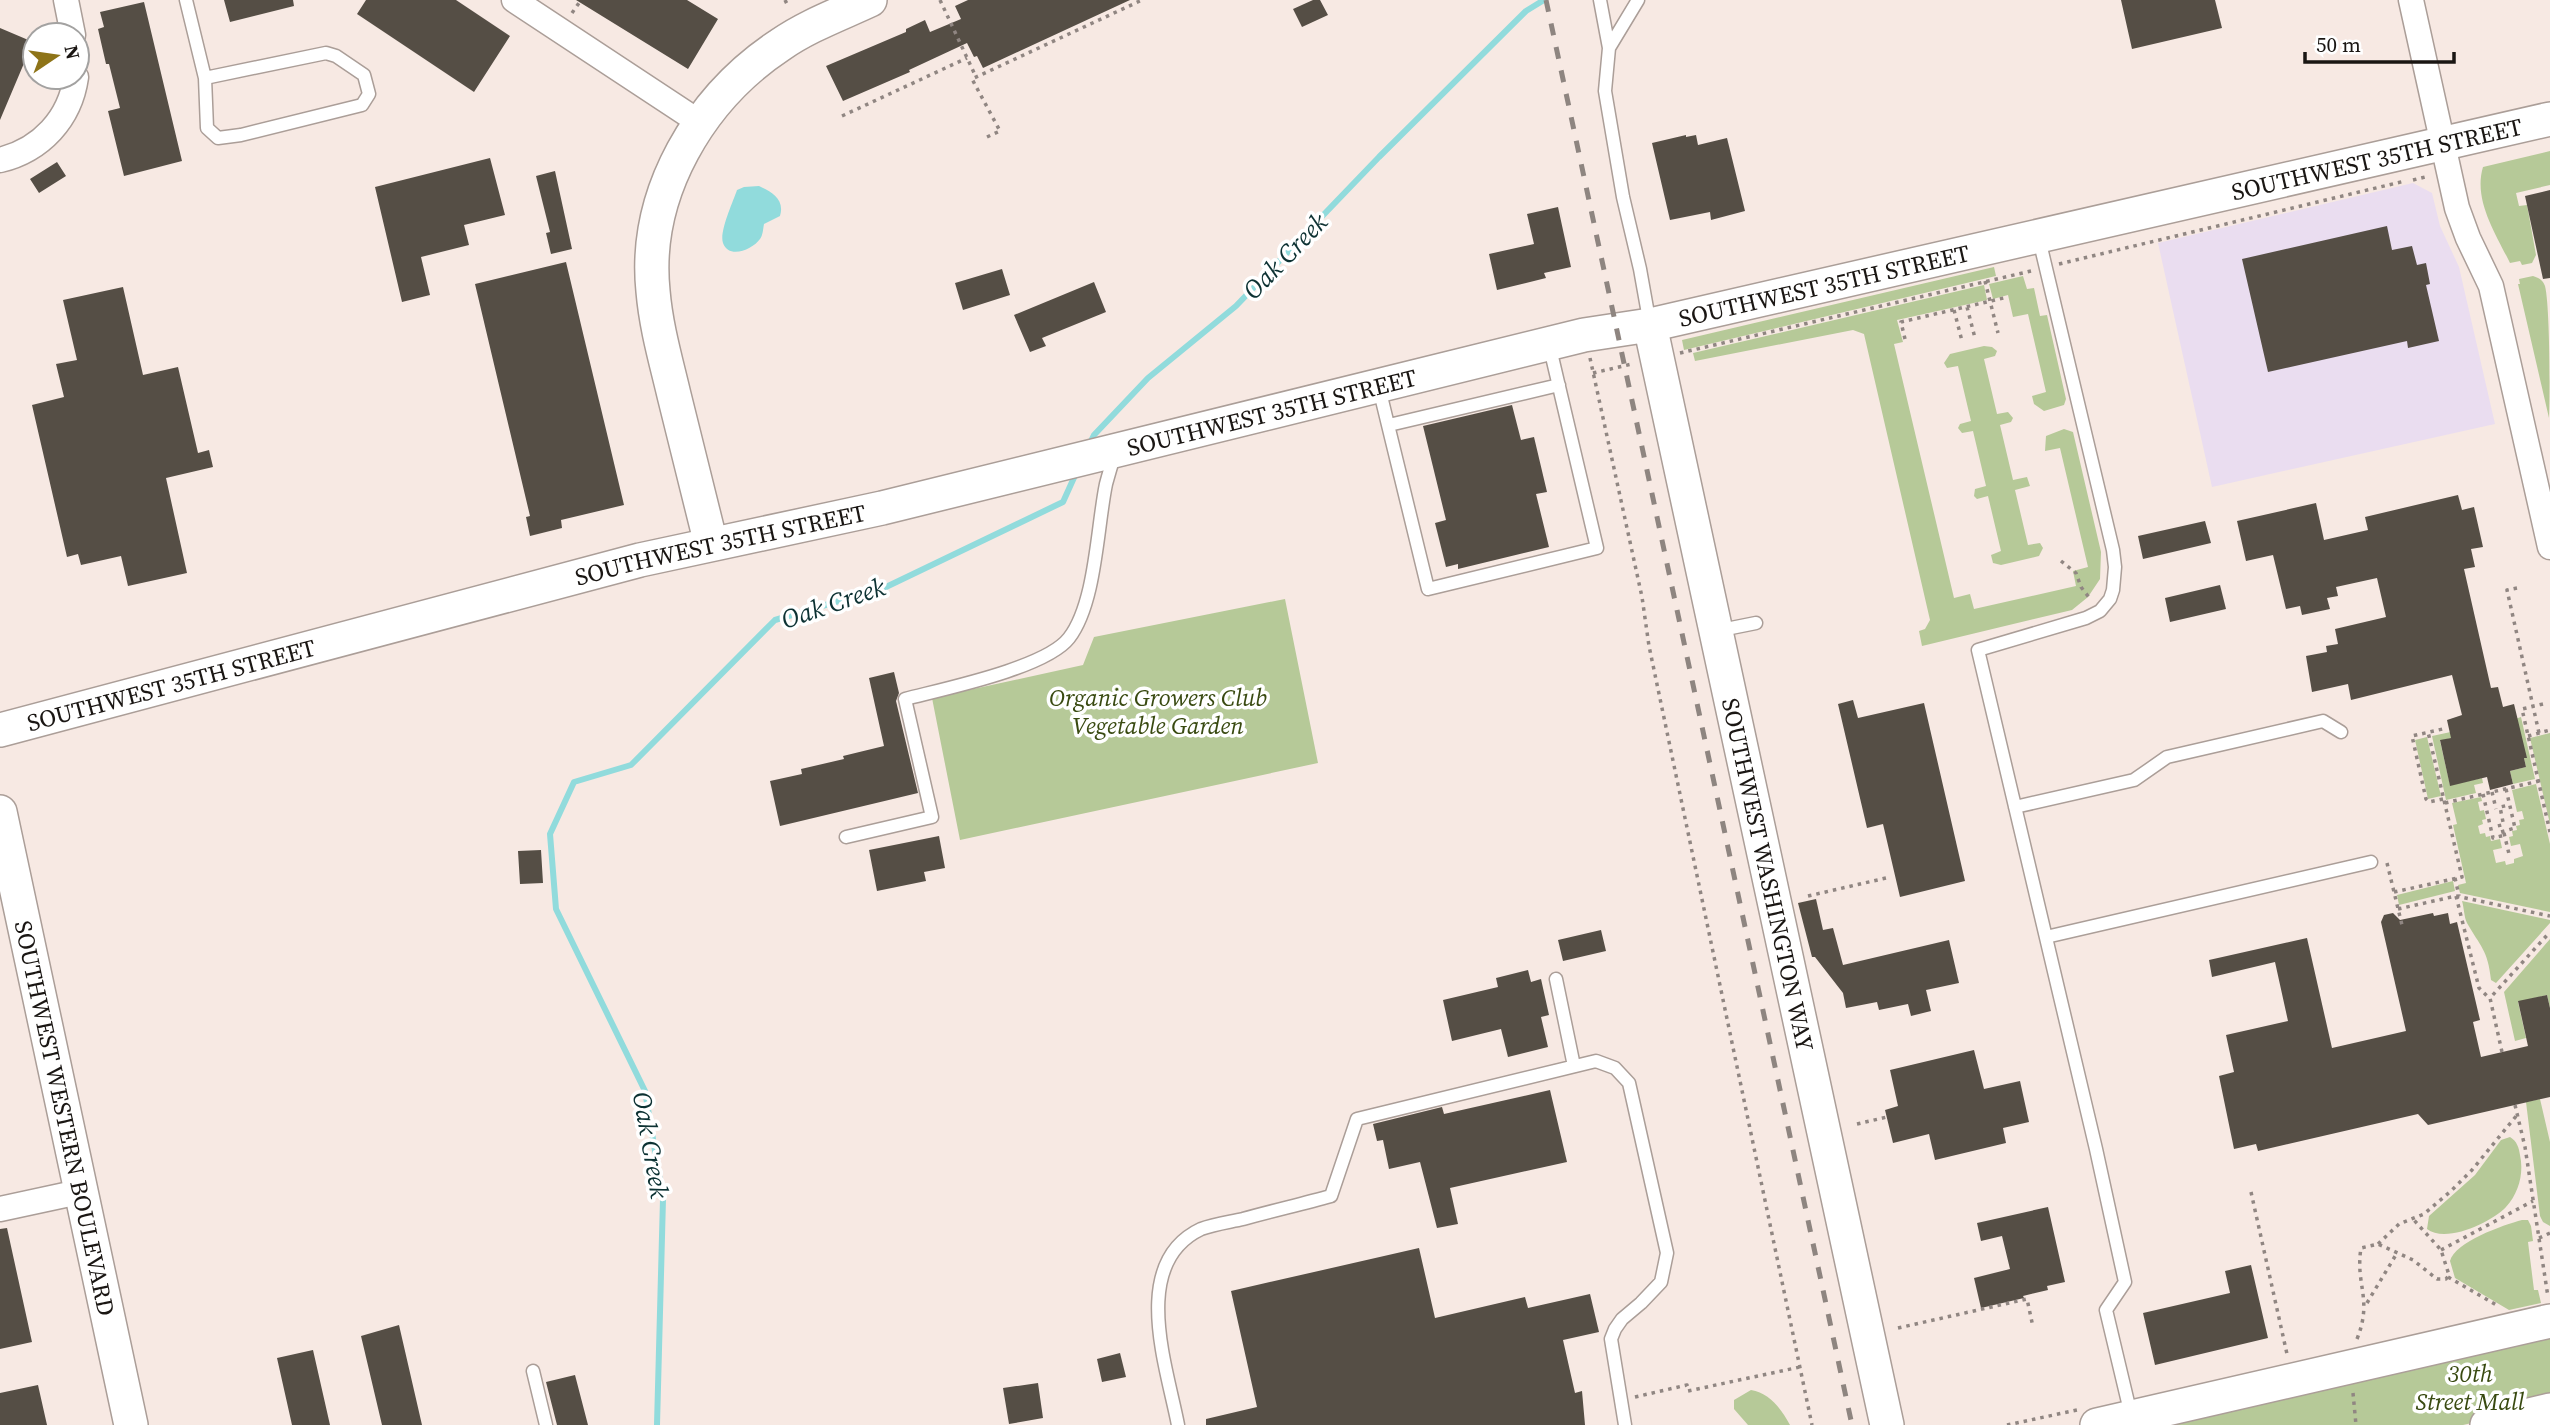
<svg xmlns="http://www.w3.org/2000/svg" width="2550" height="1425" viewBox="0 0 2550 1425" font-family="'Source Serif 4',serif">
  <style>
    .industrial { fill: #eaddf0 }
    .green { fill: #b6c998 }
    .water { fill: #91dbdc }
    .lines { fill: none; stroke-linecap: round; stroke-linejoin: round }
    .stream { stroke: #91dbdc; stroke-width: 6 }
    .building { fill: #554e45 }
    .lane-casing { stroke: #ab9e98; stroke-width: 15 }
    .street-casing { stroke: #ab9e98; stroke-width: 27 }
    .secondary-casing { stroke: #ab9e98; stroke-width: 36 }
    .path { stroke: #908682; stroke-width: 3.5; stroke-dasharray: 3.5 5; stroke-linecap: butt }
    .lane { stroke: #fff; stroke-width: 12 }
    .street { stroke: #fff; stroke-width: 24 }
    .secondary { stroke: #fff; stroke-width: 33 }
    .rail { stroke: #8e8580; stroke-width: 5; stroke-dasharray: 12 12; stroke-linecap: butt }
    .labels { text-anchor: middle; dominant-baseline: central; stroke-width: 7; stroke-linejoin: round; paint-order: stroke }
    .street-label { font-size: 24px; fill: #1a1613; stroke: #fff }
    .park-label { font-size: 24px; font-style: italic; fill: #394a11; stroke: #fff }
    .water-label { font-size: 26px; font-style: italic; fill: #0c3132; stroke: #fff }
  </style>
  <rect width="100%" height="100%" fill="#f7e9e3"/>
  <path class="industrial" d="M2413 183 2432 193 2440 226 2459 267 2495 424 2212 487 2158 243Z"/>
  <path class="green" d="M2550 151V185L2516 193 2519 206 2527 205 2536 255 2532 263 2522 265 2520 261 2510 263C2496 234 2473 200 2483 167Z
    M1994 267 1996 276 1684 350 1682 340Z
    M2023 276 2027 289 2034 288 2040 316 2047 315 2066 399 2064 405 2044 411 2034 404 2032 396 2046 392 2028 314 2013 317 2008 295 1993 299 1989 284Z
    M2533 276C2539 278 2543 280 2545 286 2550 306 2550 394 2549 418L2518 284H2520L2519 279Z
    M1984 285 1987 300 1897 320 1903 342 1894 344 1954 598 1970 594 1974 609 2076 586 2073 571 2088 567 2060 448 2045 451 2046 436 2064 429 2073 432 2101 552 2100 579 2088 597 2072 610 1922 646 1919 631 1925 629 1930 620 1864 334 1853 330 1695 361 1693 353Z
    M1984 346 1992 347 1997 351 1995 356 1984 359 1997 414 2008 412 2013 418 2011 422 2000 425 2013 480 2027 477 2030 486 2015 490 2028 545 2040 543 2043 548 2039 556 2001 565 1993 563 1991 555 2001 551 1988 496 1977 499 1974 496 1975 489 1986 486 1973 431 1962 433 1958 428 1960 424 1971 421 1958 366 1947 368 1944 363 1950 354Z
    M1285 599 1318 763 960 840 932 698 1083 665 1094 637Z
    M2521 717 2535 779 2513 784 2510 771 2526 767 2524 758H2526L2515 719Z
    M2460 730 2462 735 2440 741 2450 785 2482 778 2483 783 2474 785 2476 793 2446 800 2432 736Z
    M2550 733V824L2530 738Z
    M2427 737 2441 796 2428 799 2415 740Z
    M2536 784 2550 844V912L2460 893 2458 885 2466 883 2453 825 2457 824 2452 803 2481 797 2482 801 2478 802 2480 811 2484 810 2486 819 2482 820 2483 824 2478 826 2480 834 2485 833 2486 837 2490 836 2491 841 2500 839 2502 848 2493 850 2496 863 2505 861 2506 865 2514 863V859L2523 856 2520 844 2511 846 2509 837 2513 836 2512 831 2517 830 2516 826 2520 825 2519 820 2524 819 2522 811 2517 812 2512 790Z
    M2453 881 2455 891 2399 905 2397 895Z
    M2462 901 2550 920V923L2496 983 2491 980C2488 950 2480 946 2467 923 2464 917 2464 907 2462 901Z
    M2550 939V1008L2547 995 2518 1002 2526 1038 2515 1041 2504 992Z
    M2540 1099 2550 1142V1226L2543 1222 2540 1216 2526 1102Z
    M2510 1137C2517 1141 2519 1148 2520 1155 2524 1173 2519 1193 2506 1207 2492 1222 2446 1244 2427 1229L2429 1216 2475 1175 2501 1140Z
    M2522 1220H2528L2531 1226 2533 1241 2528 1242 2534 1290H2538L2541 1303 2509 1310 2455 1278 2450 1261C2455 1242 2503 1225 2522 1220Z
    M2550 1334V1405L2463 1425H2146Z
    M1751 1390C1770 1393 1782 1410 1790 1425H1748L1734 1409V1400Z"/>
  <path class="water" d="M759 186C772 192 785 199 780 216L764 224C763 229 763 235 760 239 753 249 729 260 723 243 719 232 733 202 737 190L744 187Z"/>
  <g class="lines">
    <path class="stream" d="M1089 445 1094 435 1148 378 1236 306 1379 157 1526 11 1544 0
      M657 1425 663 1199 645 1091 556 909 550 834 574 782 631 765 775 620 886 587 1063 502 1077 471"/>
  </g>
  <path class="building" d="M224 0H293L294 6 230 22Z
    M366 0H456L510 36 474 92 357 14Z
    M576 0H687L718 19 688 69Z
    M968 0H1130L983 68 977 56 974 57 967 43 909 70 910 72 843 101 826 66 906 32V29L925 20 930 32 961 19 955 6Z
    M1313 0H1320L1328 15 1302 27 1293 9Z
    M2121 0H2215L2222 28 2132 49Z
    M144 2 182 161 124 176 108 111 120 108 109 64H106L98 29 104 27 100 12Z
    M0 28 33 42 0 120Z
    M1686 135V137L1696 135 1698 145 1727 138 1745 211 1711 220 1710 212 1670 220 1652 143Z
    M490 158 505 215 464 225 469 245 421 257 430 295 402 302 375 187Z
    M57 162 66 176 39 193 30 179Z
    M555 171 572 249 551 254 546 233 550 232 536 176Z
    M2550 190V278L2543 279 2525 196Z
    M1558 207 1571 267 1544 273 1546 278 1497 290 1489 254 1534 244 1527 214Z
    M2387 226 2392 250 2412 246 2417 265 2426 263 2430 284 2426 285 2439 341 2408 348 2407 341 2268 372 2242 259Z
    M566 262 624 505 561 520 562 528 530 536 526 517 530 516 475 284Z
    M1002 269 1010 295 963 310 955 283Z
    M1094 282 1106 312 1042 338 1046 346 1030 352 1014 315Z
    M123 287 143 375 178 367 198 453 209 450 213 467 166 478 187 573 128 586 121 556 81 565 78 554 67 557 32 405 64 397 56 364 77 360 63 300Z
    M1512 405 1521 440 1534 437 1547 492 1536 494 1549 547 1458 569V564L1446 567 1435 523 1446 520 1423 426Z
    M2458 495 2462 510 2474 507 2483 547 2471 549 2475 567 2464 569 2491 688 2498 687 2503 707 2514 704 2527 758H2524L2526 767 2510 771 2513 784 2490 790 2487 777 2450 786 2440 740 2451 738 2447 720 2462 715 2452 675 2351 700 2348 684 2312 692 2306 656 2327 652 2326 646 2338 644 2335 629 2386 617 2377 578 2336 587 2338 596 2327 598 2330 609 2302 615 2300 606 2286 609 2273 555 2246 561 2237 521 2316 503 2324 540 2368 530 2365 517Z
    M2205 521 2211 543 2143 559 2138 536Z
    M2220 585 2226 609 2170 622 2165 598Z
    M894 672 899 693 896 701 918 793 780 826 770 781 802 774 801 769 844 759 843 756 884 746 869 678Z
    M1853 700 1858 718 1924 703 1965 881 1900 897 1883 824 1867 828 1838 704Z
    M939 836 945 868 924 872 926 881 877 891 869 850Z
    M541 850 543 883 520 884 518 851Z
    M1816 899 1823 930 1833 928 1843 965 1949 940 1959 983 1926 990 1931 1011 1911 1016 1908 1004 1879 1010 1877 1002 1846 1008 1843 993 1815 957H1812L1798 903Z
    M2393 913 2400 920 2433 913 2434 916 2448 913 2450 924 2457 922 2480 1020 2473 1022 2481 1057 2528 1046 2518 1001 2547 995 2550 1008V1097L2428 1125 2418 1114 2258 1151 2256 1144 2234 1149 2219 1076 2234 1072 2226 1035 2288 1021 2275 962 2212 977 2209 960 2307 938 2332 1048 2406 1031 2381 922 2384 915Z
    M1601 930 1606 951 1563 961 1558 940Z
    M1528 970 1531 982 1541 979 1549 1015 1541 1017 1548 1047 1508 1057 1501 1029 1452 1041 1443 1000 1498 987 1496 978Z
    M1974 1050 1984 1089 2020 1081 2029 1122 2003 1128 2006 1143 1935 1160 1929 1134 1893 1143 1885 1110 1898 1106 1890 1070Z
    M1550 1090 1567 1162 1450 1188 1458 1224 1437 1228 1420 1162 1389 1169 1383 1140 1377 1141 1373 1124 1442 1107 1444 1114Z
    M2048 1207 2065 1282 2047 1286 2048 1290 2023 1296 2024 1298 1981 1308 1974 1278 2010 1269 2002 1236 1981 1241 1977 1223Z
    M7 1228 32 1342 0 1349V1229Z
    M1419 1248 1435 1318 1525 1297 1528 1308 1590 1294 1599 1332 1563 1340 1575 1393 1582 1391 1585 1425H1206V1419L1257 1407 1231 1291Z
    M2251 1265 2268 1338 2155 1365 2143 1313 2230 1293 2225 1271Z
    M399 1325 422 1425H382L361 1336Z
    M313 1350 330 1425H292L277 1358Z
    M1120 1353 1126 1377 1102 1382 1097 1359Z
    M575 1375 588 1425H557L546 1382Z
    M1038 1383 1043 1418 1009 1424 1003 1388Z
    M38 1385 47 1425H0V1393Z"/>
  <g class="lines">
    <defs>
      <path id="lane" d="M186 0 205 78 207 128 218 138 241 135 362 105 369 94 364 75 336 56 326 53 205 78
        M1600 0 1609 48
        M1638 0 1609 48 1605 91 1623 197 1640 269 1650 325
        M2039 239 2113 550 2115 567 2113 590 2110 599 2100 611 2086 618 1978 650 2096 1149 2125 1282 2106 1310 2131 1415
        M1379 388 1428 589 1597 548 1549 344
        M1389 425 1559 385
        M1716 631 1756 623
        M2015 807 2134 780 2167 757 2323 721 2341 732
        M846 837 932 817 905 699C943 689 1046 668 1069 638 1096 603 1097 527 1106 484 1109 473 1112 463 1115 453
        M2046 937 2371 862
        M1556 979 1574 1066
        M533 1371 546 1425
        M1178 1425C1167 1367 1129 1263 1201 1229 1214 1224 1230 1222 1243 1219 1272 1211 1302 1204 1331 1196L1357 1119 1596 1061 1615 1068 1629 1083 1667 1253 1661 1282 1641 1303 1622 1319 1615 1329 1611 1339 1625 1425"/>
      <path id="street" d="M66 0 73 35
        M514 0 699 122
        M2411 0 2457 208 2468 238 2491 286 2550 547
        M0 160C41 150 70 119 76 77
        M0 1209 79 1192"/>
      <g id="secondary">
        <path id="s1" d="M1650 325 1887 1425"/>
        <path d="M711 544C699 494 686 445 674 395 666 361 656 327 653 291 643 193 700 98 780 45 807 26 840 14 870 0"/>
        <path id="s2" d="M0 730 640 560 882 508 1584 335 1650 325 2550 119"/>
        <path id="s3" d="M0 812 131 1425"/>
        <path d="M2097 1425 2550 1321"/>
        <path d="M2487 1425 2550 1410"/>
      </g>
    </defs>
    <use href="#lane" class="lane-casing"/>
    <use href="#street" class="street-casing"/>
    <use href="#secondary" class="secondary-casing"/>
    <path class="path" d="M785 0 788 6
      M940 0 976 77
      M572 13 581 0
      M842 116 967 58
      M987 137 1000 131 972 79 1142 0
      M2413 180 2429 176
      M2059 264 2405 181
      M1985 281 1998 333
      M1967 307 1975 338
      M1954 310 1962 341
      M1905 339 1901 322 2008 297
      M1680 353 2031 271
      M1590 358 1642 597 1649 646 1812 1425
      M1593 373 1632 364
      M2061 561 2076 573 2081 587 2091 600
      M2517 588 2507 590 2539 733
      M2543 704 2522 709 2550 832
      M2528 736 2550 730
      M2506 789C2509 802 2512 815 2515 828L2501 832 2499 823 2503 822 2500 807 2509 805
      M2492 792 2496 809
      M2483 794 2493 838 2505 835
      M2443 799 2429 802 2426 799 2412 736 2447 728
      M2445 803 2539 781
      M2504 833 2509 854
      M2387 863 2402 925
      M2455 878 2459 896
      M2394 892 2462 877 2428 732
      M1808 896 1886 878
      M2456 896 2479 988 2489 998
      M2398 909 2456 896 2550 916
      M2502 1052 2490 998 2550 932
      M2515 1105 2525 1147 2548 1297
      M1857 1124 1887 1117
      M2251 1192 2287 1354
      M2539 1238 2550 1233
      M2378 1244 2399 1224 2424 1214 2451 1191 2472 1170 2517 1115
      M2441 1250 2533 1201
      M2448 1277 2498 1306
      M2367 1303 2397 1253
      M1898 1328 2027 1299 2033 1327
      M2357 1339C2373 1299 2355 1285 2361 1248L2378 1244 2413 1260 2437 1279H2446L2449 1275 2441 1250 2413 1219
      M2353 1393 2356 1425
      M1635 1397 1687 1385 1688 1391 1800 1367
      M2007 1425 2077 1410"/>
    <use href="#lane" class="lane"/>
    <use href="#street" class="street"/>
    <use href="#secondary" class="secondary"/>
    <path class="rail" d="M1546 0 1852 1425"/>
  </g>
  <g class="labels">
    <g class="street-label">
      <text stroke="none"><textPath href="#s2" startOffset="2445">SOUTHWEST 35TH STREET</textPath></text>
      <text stroke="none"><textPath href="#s2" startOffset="1878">SOUTHWEST 35TH STREET</textPath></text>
      <text stroke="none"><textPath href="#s2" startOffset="1311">SOUTHWEST 35TH STREET</textPath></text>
      <text stroke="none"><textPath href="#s2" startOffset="744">SOUTHWEST 35TH STREET</textPath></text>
      <text stroke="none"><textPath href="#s2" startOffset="177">SOUTHWEST 35TH STREET</textPath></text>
      <text stroke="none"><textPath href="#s1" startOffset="562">SOUTHWEST WASHINGTON WAY</textPath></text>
      <text stroke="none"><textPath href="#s3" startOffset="313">SOUTHWEST WESTERN BOULEVARD</textPath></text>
    </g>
    <g class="park-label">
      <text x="1158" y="697">Organic Growers Club<tspan x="1158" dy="28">Vegetable Garden</tspan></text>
      <text x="2470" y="1373">30th<tspan x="2470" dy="28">Street Mall</tspan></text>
    </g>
    <g class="water-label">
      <text transform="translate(1285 256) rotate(-46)">Oak Creek</text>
      <text transform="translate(833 603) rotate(-19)">Oak Creek</text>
      <text transform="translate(651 1145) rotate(80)">Oak Creek</text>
    </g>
  </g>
  <g transform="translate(56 56) rotate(77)"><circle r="33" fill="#ffffff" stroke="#a3a2a1" stroke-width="2"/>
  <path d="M0-5L12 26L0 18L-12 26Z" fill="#8e7418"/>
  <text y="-10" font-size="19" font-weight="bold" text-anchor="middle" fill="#1a1613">N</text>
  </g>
  <path d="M2305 52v10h149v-10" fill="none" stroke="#1a1613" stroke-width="3.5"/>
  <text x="2316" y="52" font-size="21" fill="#1a1613" stroke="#ffffff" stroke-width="5" paint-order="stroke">50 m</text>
</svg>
